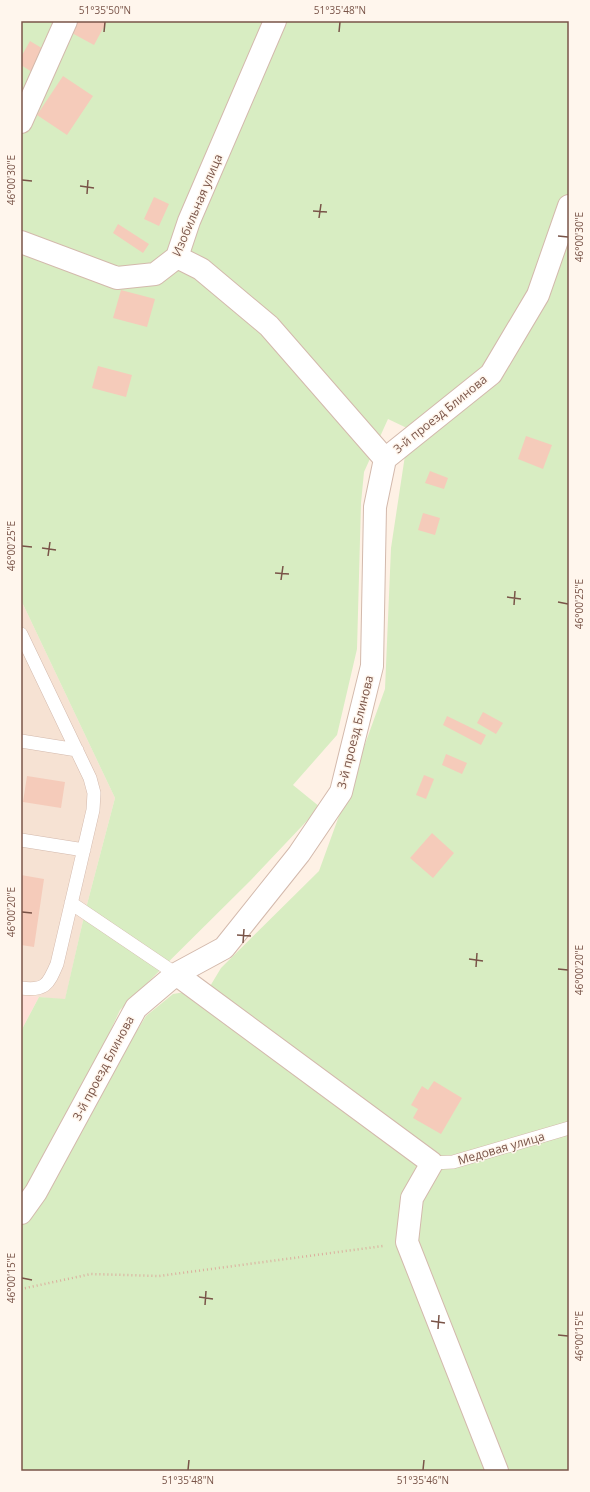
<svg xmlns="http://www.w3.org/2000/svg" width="590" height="1492" viewBox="0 0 590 1492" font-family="'Open Sans',sans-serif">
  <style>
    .residential { fill: #f6e2d3 }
    .commercial { fill: #ffdfd8 }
    .green { fill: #d8edc2 }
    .building { fill: #f5cbba }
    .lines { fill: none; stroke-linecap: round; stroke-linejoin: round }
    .lane-casing { stroke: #d3b9ac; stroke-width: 14 }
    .street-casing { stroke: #d3b9ac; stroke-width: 24 }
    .path { stroke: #dbae9d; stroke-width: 2.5; stroke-dasharray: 1 3; stroke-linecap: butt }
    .lane { stroke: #fff; stroke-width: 13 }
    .street { stroke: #fff; stroke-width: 22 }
    .ticks { fill: none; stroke: #795448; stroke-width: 1.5 }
    .labels { text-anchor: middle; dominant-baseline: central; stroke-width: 3; stroke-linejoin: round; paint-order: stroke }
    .street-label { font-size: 12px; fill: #795448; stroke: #fff6ed }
    .neatline { fill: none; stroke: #795448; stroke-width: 1.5 }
    .ticks-label { font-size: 10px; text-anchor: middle; fill: #795448 }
  </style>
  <rect width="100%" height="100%" fill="#fef1e5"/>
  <path class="residential" d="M21 600 115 798 85 912 65 1000 21 995Z"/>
  <path class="commercial" d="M21 995 39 997 21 1031Z"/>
  <path class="green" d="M21 21H569V1471H21V1218L146 1016 173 994 209 988 221 968 319 871 385 689 391 548 409 429 388 419 364 472 361 503 357 649 337 735 293 785 320 807 250 881 120 1010 72 1114 21 1201V1031L39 997 65 999 85 912 115 798 21 600Z"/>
  <path class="building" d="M76 21H103L106 23 94 45 70 32Z
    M30 41 45 50 32 72 21 65V57Z
    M63 76 93 96 67 135 37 115Z
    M154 197 169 204 159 226 144 219Z
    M118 224 149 244 143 253 113 233Z
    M121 290 155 299 147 327 113 318Z
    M98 366 132 375 126 397 92 388Z
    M526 436 552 445 543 469 518 459Z
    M430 471 448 478 444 489 425 483Z
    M423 513 440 518 435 535 418 530Z
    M483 712 503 723 496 734 477 723Z
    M447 716 486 735 481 745 443 725Z
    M446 754 467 763 462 774 442 765Z
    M424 775 434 779 426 799 416 795Z
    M27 776 65 782 61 808 23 802Z
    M432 833 454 853 433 878 410 858Z
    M21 875 44 879 34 947 21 945Z
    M434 1081 462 1098 441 1134 413 1118 418 1109 411 1105 422 1086 428 1090Z"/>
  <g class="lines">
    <defs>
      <path id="lane" d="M21 634 90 778 94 793 93 810 57 964C48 985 45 991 21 988
        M21 741 77 750
        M21 840 84 850
        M71 903 176 974
        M432 1163 453 1162 569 1128"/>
      <path id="street" d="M21 122 66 21
        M21 242 117 278 155 274 177 257 189 221 275 21
        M177 257 201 269 269 326 385 459
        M176 974 432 1163 412 1198 407 1242 497 1471
        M21 1213 36 1192 136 1008 176 974 224 948 299 854 341 792 372 666 375 507 385 459 491 374 538 295 569 206"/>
    </defs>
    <use href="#lane" class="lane-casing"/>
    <use href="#street" class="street-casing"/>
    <path class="path" d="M21 1289 91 1274 159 1276 383 1246"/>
    <use href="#lane" class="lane"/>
    <use href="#street" class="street"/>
  </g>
  <path class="ticks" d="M104 32 105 22M339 32 340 22M22 180 32 181M80 186 94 188M87 194 88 180M313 211 327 212M319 218 321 204M558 236 568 237M22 546 32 547M42 548 56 550M48 556 50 542M275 573 289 574M281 580 283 566M507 597 521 599M558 602 568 604M514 605 515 591M22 912 32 913M237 935 251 936M243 943 244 929M469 959 483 961M476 967 477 953M558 969 568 970M22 1278 32 1280M199 1297 213 1299M205 1305 206 1291M431 1321 445 1323M438 1329 439 1315M558 1335 568 1336M188 1470 189 1460M423 1470 424 1460"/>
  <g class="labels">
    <g class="street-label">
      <text transform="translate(197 205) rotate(-67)">Изобильная улица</text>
      <text transform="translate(440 414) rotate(-39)">3-й проезд Блинова</text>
      <text transform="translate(355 732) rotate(-76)">3-й проезд Блинова</text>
      <text transform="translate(103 1068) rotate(-62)">3-й проезд Блинова</text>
      <text transform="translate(501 1148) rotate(-16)">Медовая улица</text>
    </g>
  </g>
  <rect width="590" height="1492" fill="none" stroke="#fff6ed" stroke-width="44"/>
  <rect x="22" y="22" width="546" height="1448" class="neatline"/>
  <g class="ticks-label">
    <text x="105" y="14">51°35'50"N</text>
    <text x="340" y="14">51°35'48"N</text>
    <text transform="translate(11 180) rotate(-90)" y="4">46°00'30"E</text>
    <text transform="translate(579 237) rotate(-90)" y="4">46°00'30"E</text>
    <text transform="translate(11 546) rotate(-90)" y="4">46°00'25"E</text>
    <text transform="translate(579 604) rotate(-90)" y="4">46°00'25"E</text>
    <text transform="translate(11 912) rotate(-90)" y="4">46°00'20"E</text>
    <text transform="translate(579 970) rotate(-90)" y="4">46°00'20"E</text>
    <text transform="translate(11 1278) rotate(-90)" y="4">46°00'15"E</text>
    <text transform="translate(579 1336) rotate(-90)" y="4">46°00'15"E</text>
    <text x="188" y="1484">51°35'48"N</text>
    <text x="423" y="1484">51°35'46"N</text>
  </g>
</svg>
